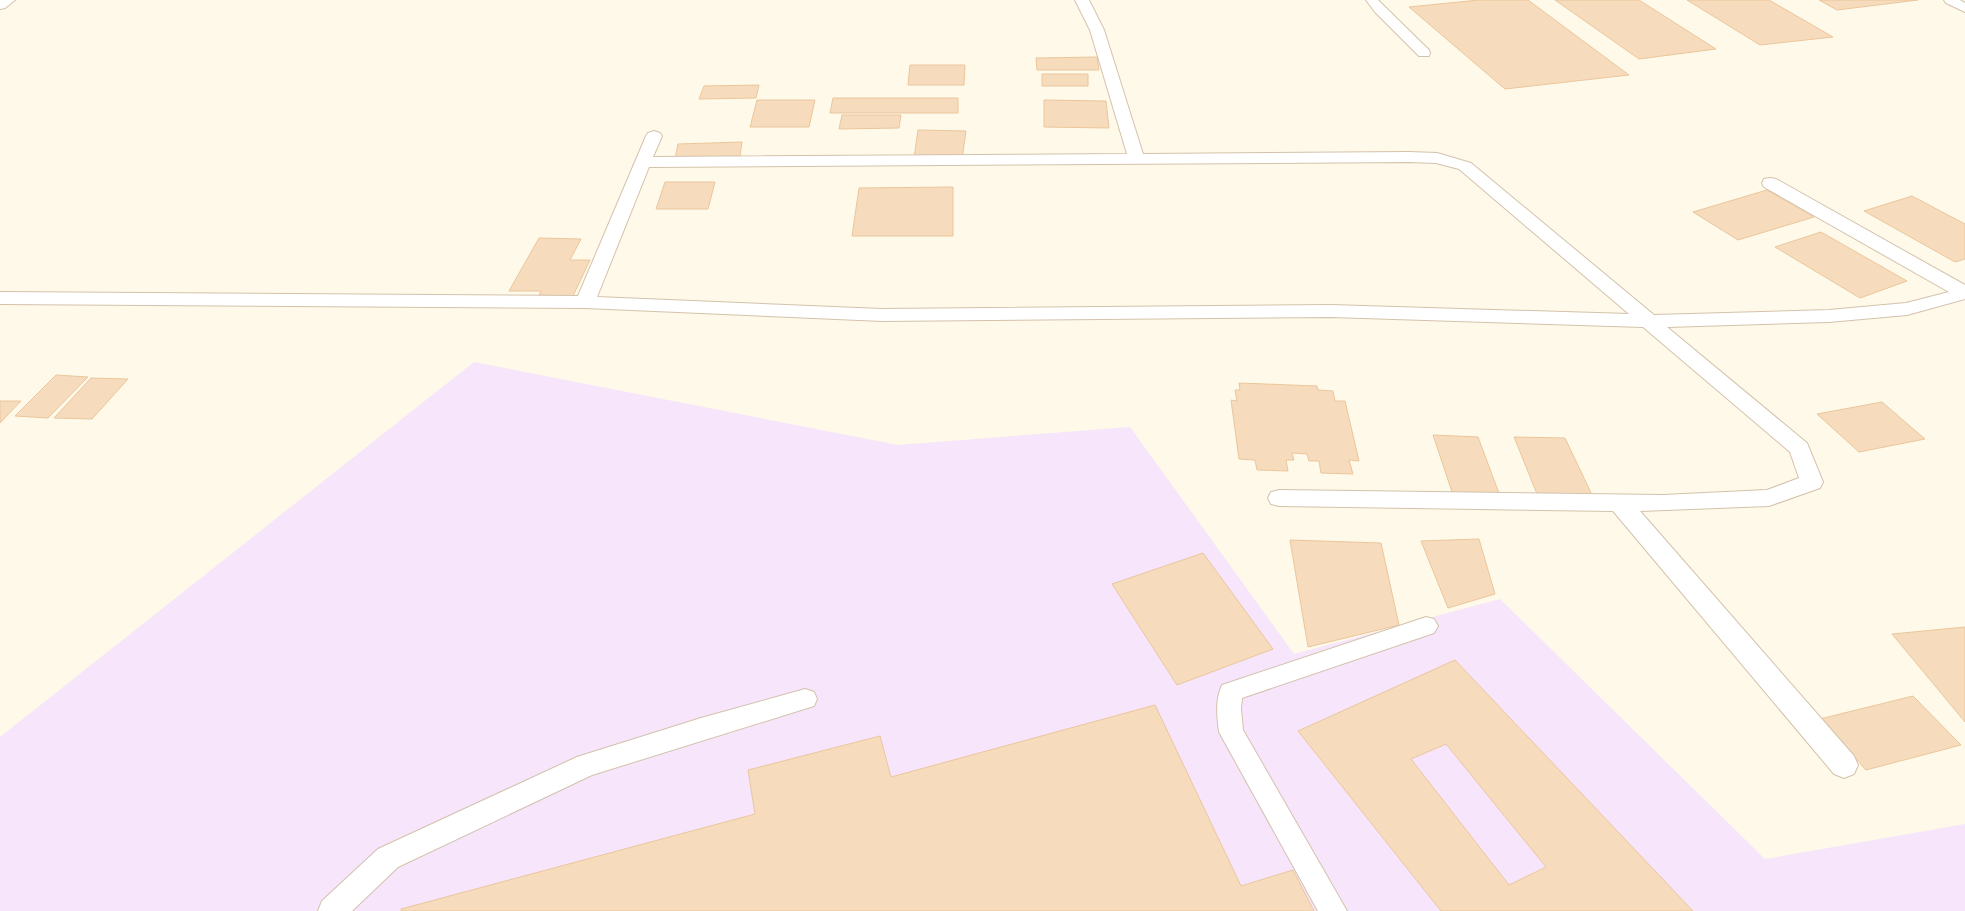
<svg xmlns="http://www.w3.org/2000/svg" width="1965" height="911" viewBox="0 0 1965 911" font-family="'Golos Text',sans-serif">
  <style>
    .education { fill: #f6e5fb }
    .building { fill: #f6dcbd; stroke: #ebc69c; fill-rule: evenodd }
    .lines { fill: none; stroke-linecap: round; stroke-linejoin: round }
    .service-casing { stroke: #d3c2ac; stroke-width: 2 }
    .minor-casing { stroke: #d3c2ac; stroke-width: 2 }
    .tertiary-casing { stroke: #d3c2ac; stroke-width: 2 }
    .service { fill: #fff; fill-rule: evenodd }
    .minor { fill: #fff; fill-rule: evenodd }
    .tertiary { fill: #fff; fill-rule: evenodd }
  </style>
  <rect width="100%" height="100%" fill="#fef9e8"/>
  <path class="education" d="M474 362 898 445 1130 427 1294 654 1500 599 1765 859 1965 824V911H0V737Z"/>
  <path class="building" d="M1479 0H1528L1629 75 1505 89 1409 7Z
    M1555 0H1639L1716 49 1639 59Z
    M1687 0H1769L1833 37 1760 45Z
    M1819 0H1918L1837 10Z
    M1097 57 1099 70H1037L1036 58Z
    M910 65H965L964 85H908Z
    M1042 74H1088V86H1042Z
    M759 85 756 98 699 99 704 86Z
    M833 98H958V113H830Z
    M757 100H815L809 127H750Z
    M1044 100 1106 101 1109 128 1044 127Z
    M842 115H901L899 128 839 129Z
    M918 130 966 131 962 159 914 158Z
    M742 142 740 156 675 159 678 144Z
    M665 182H715L708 209H656Z
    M953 187V236H852L859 188Z
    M1767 190 1814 217 1738 240 1693 212Z
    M1912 196 1965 224V259L1955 262 1864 211Z
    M1821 232 1907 281 1860 298 1775 247Z
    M539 238 581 239 570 260H590L573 296 539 295 541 291H509Z
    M56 375 88 377 48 418 15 416Z
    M91 378 128 379 92 419 54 418Z
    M1239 383 1317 386 1318 390 1333 391 1335 401H1345L1359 461 1349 460 1353 474 1321 473 1319 461H1309L1307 454 1292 453 1294 460H1286L1288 471 1257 470 1255 460 1239 459 1231 400 1237 401 1235 390H1240Z
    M0 401H21L0 423Z
    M1882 402 1925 439 1859 452 1817 414Z
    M1433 435 1478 437 1500 496 1453 495Z
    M1514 437 1565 438 1592 495 1537 494Z
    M1479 539 1495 594 1448 608 1421 541Z
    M1290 540 1381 543 1399 625 1308 647Z
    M1203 553 1273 649 1177 685 1112 584Z
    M1965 627V722L1892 634Z
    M1455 660 1693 911H1441L1298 731ZM1446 744 1546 867 1509 885 1411 759Z
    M1913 696 1961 745 1866 770 1820 719Z
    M1155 705 1241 886 1293 870 1314 911H401V909L755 814 748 770 880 736 891 777Z"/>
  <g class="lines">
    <defs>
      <path id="service" d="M1366 0H1378L1429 50 1430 53 1429 56H1419L1375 12Z
        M1426 617 1434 619 1438 626 1434 633 1242 698 1241 709 1243 730 1347 911H1318L1219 732C1217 716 1215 700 1222 685Z
        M805 689 814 692 817 699 814 706 592 775 398 867 352 911H318L322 901 378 849 577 757 701 718Z"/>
      <path id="minor" d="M1075 0H1089L1104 30 1143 154 1409 152 1437 153 1471 163 1654 315 1829 310 1906 303 1949 292 1764 187 1762 183 1764 179 1770 178 1776 179 1965 285V299L1907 315 1829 322 1667 327 1807 443 1823 482 1820 488 1769 506 1640 511 1854 756 1858 765 1854 774 1844 778 1834 774 1613 511 1279 506 1271 504 1268 498 1271 492 1279 490 1663 495 1767 490 1799 478 1790 452 1643 327 1331 317 882 321 585 308 0 304V292L578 296 646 136 648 133 654 131 660 133 662 136 653 157 1127 154 1090 30ZM1409 162 1436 163 1459 169 1629 314 1331 305 882 309 597 297 649 167Z"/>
      <path id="tertiary" d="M0 0H15L5 8 0 9Z
        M1944 0H1960L1965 3V12L1946 3Z"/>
    </defs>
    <use href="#service" class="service-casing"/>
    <use href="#minor" class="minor-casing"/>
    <use href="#tertiary" class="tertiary-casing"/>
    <use href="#service" class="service"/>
    <use href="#minor" class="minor"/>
    <use href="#tertiary" class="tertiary"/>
  </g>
</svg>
